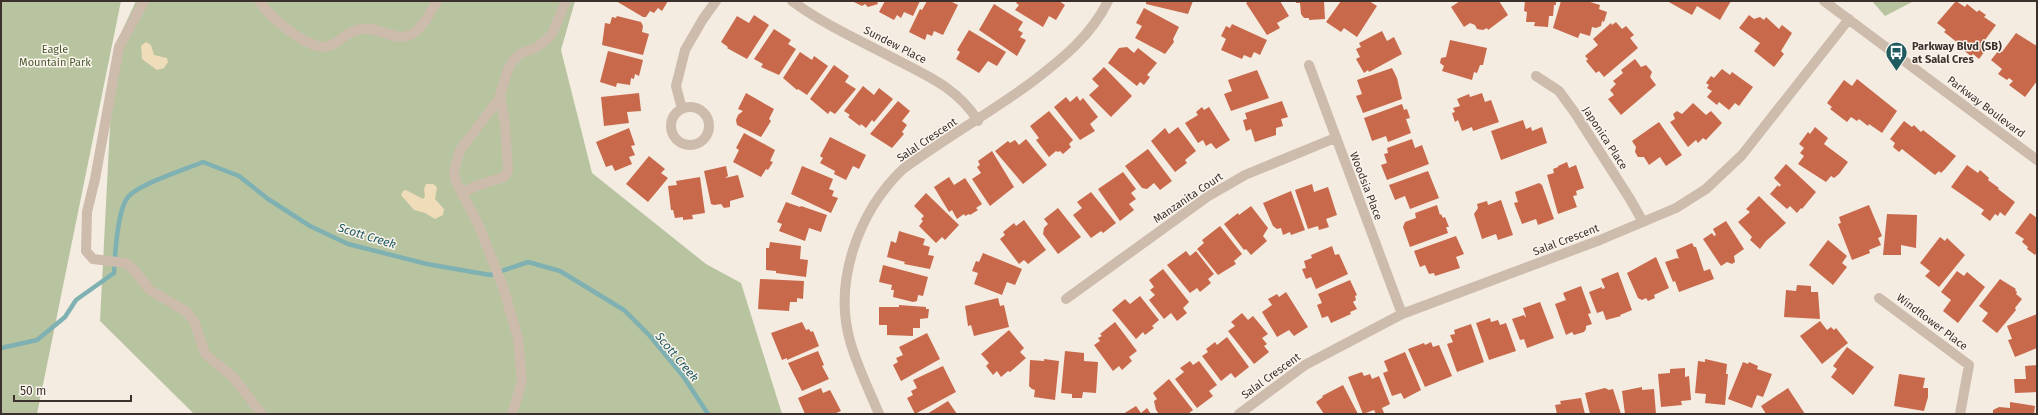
<svg xmlns="http://www.w3.org/2000/svg" width="2038" height="415" viewBox="0 0 2038 415" font-family="'Fira Sans',sans-serif">
  <style>
    .green { fill: #b8c4a0 }
    .sand { fill: #efdcb8 }
    .lines { fill: none; stroke-linecap: round; stroke-linejoin: round }
    .stream { stroke: #7fb0b2; stroke-width: 4.5 }
    .building { fill: #c8694b }
    .minor { stroke: #cdbbac; stroke-width: 10 }
    .labels { text-anchor: middle; dominant-baseline: central; stroke-width: 3; stroke-linejoin: round; paint-order: stroke }
    .street-label { font-size: 11px; fill: #3b302b; stroke: #fbf5ee }
    .poi-label { font-size: 11px; font-weight: bold; fill: #3b302b; stroke: #fbf5ee; text-anchor: start }
    .park-label { font-size: 11px; fill: #4a5a2e; stroke: #fbf5ee }
    .water-label { font-size: 12px; font-style: italic; fill: #1f5a5e; stroke: #fbf5ee }
  </style>
  <rect width="100%" height="100%" fill="#f4ebe1"/>
  <path class="green" d="M1 1H121L37 414H1Z
    M136 1H575L561 50 592 173 706 264 741 283 782 414H194L100 321 114 48Z
    M1872 1H1914L1885 16Z"/>
  <path class="sand" d="M146 42 151 45 154 55 167 58 168 62 164 68 157 70 142 59 141 46Z
    M426 184H433L437 187 435 199 444 209 443 215 435 219 425 213 414 210 401 195 403 191 406 190 423 199 425 196 424 189Z"/>
  <g class="lines">
    <path class="stream" d="M1 348 37 340 65 317 76 300 114 273C115 256 117 210 128 197 139 184 186 169 203 162L239 176 268 199 310 226 348 244 427 264 490 275 528 262 560 271 624 310 650 336 683 376 708 414"/>
  </g>
  <path class="building" d="M616 1H668L662 11 658 8 654 13 650 11 646 17H643Z
    M852 1H877L878 4 868 7 865 4 862 6Z
    M885 1H920L913 16 904 12 901 18 897 15 894 20 879 12Z
    M927 1H950L958 5 943 35 934 31 932 36 927 34 925 40 909 32 920 9 922 10Z
    M1018 1H1059L1065 5 1056 20 1049 16 1043 27 1015 10 1019 5 1016 3Z
    M1146 1H1193L1188 14 1146 4Z
    M1249 1H1280L1289 16 1277 23 1280 28 1267 35 1246 3Z
    M1296 1H1324L1325 19 1309 20V18H1304L1301 14 1300 3H1296Z
    M1341 1H1369L1377 6 1357 37 1344 28 1341 32 1326 22Z
    M1460 1H1499L1508 15 1488 30 1487 28 1483 30 1477 29 1475 25 1470 23 1464 27 1451 7Z
    M1525 1H1556V5H1554L1553 16H1549L1548 27 1534 26 1535 22H1526L1527 12 1524 11Z
    M1561 1H1587L1600 5 1599 9 1607 12 1604 22 1602 21 1601 26 1596 28 1592 27 1590 36 1580 33 1578 38 1553 28Z
    M1667 1H1731L1720 20 1697 6 1692 15Z
    M1956 1 1965 7 1967 4 1977 12 1979 10 1986 15 1984 17 1996 25 1985 40 1990 44 1979 59 1973 54 1971 56 1956 45 1958 43 1944 32 1946 30 1937 23Z
    M994 4 1023 22 1018 30 1023 33 1020 37 1026 40 1017 56 979 30Z
    M1144 8 1179 27 1173 39 1174 42 1165 54 1135 38 1142 26 1136 23Z
    M754 15 769 25 747 59 727 48 728 47 721 42 737 16 749 23Z
    M1749 15 1754 19 1760 17 1764 20 1766 17 1779 29 1782 25 1792 33 1781 51 1784 54 1774 67 1754 51 1760 43 1739 28Z
    M617 16 641 22 643 26 642 32 649 34 643 55 602 45 605 23 610 24 612 17 616 18Z
    M1616 22 1622 29 1626 26 1634 35 1630 38 1638 48 1604 77 1599 71 1596 73 1586 61 1588 59 1585 56 1598 45 1593 39 1611 23 1612 25Z
    M1232 24 1267 40 1260 55 1254 52 1251 58 1244 55 1242 59 1221 50 1226 39 1221 36 1226 26 1230 28Z
    M774 29 791 40 788 44 796 49 779 75 761 67 763 64 754 59Z
    M969 30 1006 52 997 66 988 61 979 73 956 59 960 52 957 50Z
    M1382 31 1387 41 1394 37 1402 54 1369 72 1368 70 1364 73 1356 59 1360 57 1356 49 1361 47 1359 43Z
    M2016 33 2037 46V81L2025 97 2009 85 2013 81 2009 78 2007 80 1998 74 2002 69 1991 60 1999 50 2002 52Z
    M1450 40 1487 48 1483 65H1480L1477 73 1474 72 1472 80 1442 71 1444 66 1440 63 1441 58 1446 57Z
    M1127 47 1134 53 1138 48 1157 63 1147 75 1150 77 1144 85 1140 82 1137 86 1108 63 1119 48Z
    M608 51 643 60 639 76 635 74 634 79 631 78 630 85 617 83 616 87 600 82Z
    M800 52 812 60 814 56 828 66 807 95 798 89 797 90 783 78Z
    M1635 59 1641 67 1646 65 1652 72 1650 77 1656 85 1621 115 1608 99 1614 95 1610 90 1616 84 1613 81 1623 73 1621 70Z
    M834 65 849 76 845 82 856 89 835 114 830 111 828 114 810 99Z
    M1104 67 1132 96 1111 117 1089 95 1099 86 1092 79Z
    M1392 68 1397 78 1402 99 1363 113 1356 96 1362 94 1357 80Z
    M1722 69 1730 75 1732 72 1753 87 1739 106 1735 103 1729 110 1719 102 1717 105 1707 97 1712 91 1707 88 1709 85 1706 83 1711 76 1714 78Z
    M1257 70 1269 98 1231 111 1224 94 1232 91 1228 80Z
    M1857 79 1897 111 1882 133 1869 124 1868 126 1859 119 1857 121 1851 117 1847 122 1830 109 1832 107 1827 103 1844 80 1852 86Z
    M863 86 874 95 879 88 893 99 874 122 872 120 866 128 861 124 860 126 848 117 850 115 844 111Z
    M639 93 641 111 627 112 629 123 604 126 601 97Z
    M746 93 774 109 769 119 771 121 761 137 737 125 736 120 738 115 743 111 738 109Z
    M1482 93 1485 102 1491 100 1499 122 1473 131 1472 127 1462 131 1458 120 1455 122 1452 113 1455 112 1453 108 1460 106 1457 99 1469 94 1470 97Z
    M1077 96 1080 101 1083 98 1098 117 1090 124 1095 131 1080 140 1054 107 1066 97 1070 102Z
    M898 101 910 111 902 121 907 125 902 132 904 134 892 148 870 134Z
    M1282 101 1288 117 1281 119 1283 126 1276 128V135L1255 142 1251 129 1246 131 1243 120 1247 119 1245 113Z
    M1693 103 1706 115 1711 111 1722 123 1706 140 1703 138 1698 143 1696 140 1688 147 1670 122 1675 119 1673 114 1677 111 1682 114Z
    M1402 104 1404 110 1407 109 1410 118 1406 119 1411 133 1388 142 1386 136 1372 141 1364 118Z
    M1202 107 1204 110 1209 107 1230 140 1216 149 1211 143 1206 146 1203 140 1198 143 1185 123 1198 115 1196 112Z
    M1049 111 1073 140 1069 144 1071 147 1063 154 1060 151 1058 152 1056 151 1049 157 1036 140 1039 138 1030 126Z
    M1523 120 1526 129 1531 127 1532 131 1542 127 1547 143 1501 160 1491 131Z
    M1904 121 1912 127 1914 125 1921 132 1923 130 1956 156 1945 169 1941 173 1939 171 1935 175 1902 149 1899 152 1893 147 1895 143 1890 139Z
    M1659 122 1682 155 1666 166 1660 157 1649 165 1644 157H1638L1635 152 1636 147 1632 141Z
    M1178 127 1196 151 1185 160 1187 163 1175 172 1151 141 1165 128 1169 134Z
    M1815 127 1828 138 1824 144 1848 162 1839 174 1834 178 1831 176 1826 182 1798 164 1804 156 1800 153 1804 148 1799 144 1808 132 1810 134Z
    M629 128 635 145 631 146 635 155 629 157 632 164 615 171 612 165 606 167 596 142Z
    M744 133 775 150 770 161 773 162 768 170 766 169 761 177 733 162 739 150 736 148Z
    M830 137 866 155 859 169 853 166 846 180 834 174 835 171 820 163 823 158 820 156Z
    M1026 139 1047 165 1023 184 995 151 1008 141 1010 143 1015 140 1019 145Z
    M1412 139 1415 148 1422 145 1429 164 1387 180 1381 165 1387 163 1384 154 1388 153 1387 148Z
    M1148 149 1172 181 1160 190 1154 183 1147 189 1142 188 1125 166Z
    M992 151 1014 187 990 206 972 179 981 173 977 167 980 165 978 161Z
    M649 156 665 169 661 173 668 178 648 202 626 184Z
    M1567 162 1569 168 1576 165 1584 188 1576 191 1577 195 1573 196 1577 207 1558 214 1547 175 1554 173 1553 169 1558 167V166Z
    M1786 164 1816 192 1802 209 1801 208 1797 213 1790 206 1787 209 1770 194 1778 185 1779 187 1781 185 1774 178Z
    M1967 165 1978 173 1980 170 1989 178 1988 180 1999 188 1998 189 2015 202 2005 216 2000 212 1998 216 1995 214 1990 221 1981 214 1984 210 1951 187Z
    M726 166 728 176 725 178 738 175 744 197 730 201V207L724 208 721 204 714 205 711 204 704 171Z
    M802 166 833 179 829 189 834 191 832 196 838 198 831 213 791 194Z
    M1428 171 1439 198 1410 209 1405 196 1395 200 1389 185Z
    M1123 172 1136 189 1131 193 1136 199 1129 204 1134 210 1120 221 1098 189Z
    M700 177 705 213 692 215 693 219 683 220V217L675 218 673 210H671L668 186 677 185 676 181Z
    M949 177 954 185 965 178 982 204 976 208 978 210 970 215 969 214 965 216 964 214 957 219 952 210 949 212 934 187Z
    M1539 183 1542 185 1554 219 1538 225 1536 219 1522 224 1514 203 1518 202 1515 192Z
    M1312 184 1314 192 1328 187 1337 215 1326 219 1329 227 1319 230 1318 226 1308 229 1295 190Z
    M1291 191 1305 230 1291 235 1290 232 1283 235 1281 228 1277 229 1273 226 1263 203Z
    M1091 192 1116 223 1103 233 1101 231 1091 238 1073 215 1082 208 1077 202Z
    M926 193 959 225 945 240 942 237 936 243 919 226 923 221 921 219 924 216 914 206Z
    M1759 196 1786 223 1766 241 1760 249 1750 240 1752 237 1738 222 1750 212 1746 209Z
    M1501 200 1513 235 1498 240 1496 234 1482 239 1474 214 1478 208 1477 204 1487 201 1488 205Z
    M786 202 800 207 801 206 827 215 821 232 809 228 805 241 779 231 782 224 777 222Z
    M1437 205 1440 215 1441 214 1443 218 1445 217 1449 227H1446L1448 233 1410 247 1403 227 1405 222 1416 218 1415 213Z
    M1869 205 1882 236 1878 238 1881 245 1869 250 1870 253 1852 260 1838 224 1841 223 1839 217Z
    M1251 206 1268 228 1263 236 1267 241 1251 255 1246 249 1244 250 1224 224 1238 213 1239 215Z
    M1058 208 1081 237 1058 254 1043 234 1044 228 1048 224 1044 219Z
    M2030 213 2037 218V252L2035 255 2027 249 2028 247 2022 242 2024 239 2015 233Z
    M1887 214 1917 215 1916 248 1901 245V255H1883Z
    M1024 220 1046 250 1028 264 1024 260 1019 264 1000 239 1005 235 1003 232 1014 223 1016 226Z
    M1726 221 1744 249 1734 256 1735 262 1732 264 1727 262 1721 266 1703 239 1712 233 1714 236 1716 235 1713 229Z
    M1220 226 1242 254 1234 261 1236 264 1218 275 1197 249 1204 243 1202 240Z
    M899 231 925 239 923 245 930 247 928 255 934 256 930 269 904 264 905 262 887 257 891 241 896 243Z
    M1456 236 1464 254 1456 257 1460 268 1435 276 1434 273 1429 274 1425 265 1420 267 1414 251Z
    M1940 237 1945 241 1947 238 1965 255 1939 287 1925 276 1930 271 1920 263Z
    M1828 240 1847 256 1842 263 1847 267 1833 285 1809 265Z
    M770 242 801 246 800 259 808 260 806 277 776 273V271L766 270V248H769Z
    M1692 243 1694 247H1696L1704 271 1710 269 1714 279 1679 292 1675 281 1673 282 1665 262 1677 258 1679 259 1676 250Z
    M1332 246 1335 255 1339 254 1348 274 1316 289 1311 277 1306 279 1302 269 1306 268 1304 261 1312 258 1311 255Z
    M1186 251 1190 256 1196 251 1214 274 1208 279 1211 283 1200 292 1197 288 1190 293 1167 265Z
    M983 253 1022 269 1015 285 1007 282 1002 295 974 284 978 273 972 271 976 261 979 262Z
    M1656 257 1669 288 1654 295 1655 298 1648 301 1646 298 1642 300 1638 298 1627 273Z
    M883 265 928 277 923 296 918 295 917 301 913 302 893 297 894 290H891L892 285 879 282Z
    M1163 269 1189 302 1183 308 1187 313 1177 321 1171 313 1164 319 1149 300 1155 295 1150 290 1154 287 1149 280Z
    M1957 271 1964 276 1967 272 1985 287 1958 323 1943 311 1951 300 1941 292Z
    M1618 272 1632 310 1620 315 1621 316 1606 320 1603 311 1597 313 1589 292 1602 287V289L1605 288 1601 279Z
    M760 279 804 281 803 299 797 298V302H790L789 311 758 309Z
    M2000 279 2016 289 2015 290 2017 292 2016 294 2022 299 2015 308 2016 310 1997 333 1982 321 1988 313 1979 306Z
    M1350 280 1357 295 1355 296 1356 300 1353 302 1357 309 1350 312 1351 314 1331 323 1328 316 1322 318 1317 305 1322 303 1318 294Z
    M1797 285 1811 286V292H1818L1820 319 1784 317 1786 290 1796 291Z
    M1581 286 1591 313 1588 314 1592 324 1586 326V329L1584 332 1574 335 1572 332 1566 335 1555 304 1566 300 1563 293Z
    M1286 292 1308 327 1294 336 1289 330 1277 337 1262 312 1272 305 1268 299 1277 294 1279 297Z
    M1140 296 1159 320 1152 326 1154 328 1145 335 1143 332 1136 339 1112 310 1125 299 1130 304Z
    M998 298 1000 306 1004 305 1009 327 974 336 971 325 968 326 965 306Z
    M1540 302 1554 338 1527 348 1524 339 1520 340 1512 319 1524 315 1525 317H1526L1523 308Z
    M899 305 926 307V309H929L928 318 920 319V328H913V336L887 335V325H879V307H899Z
    M1242 313 1248 320 1253 316 1268 334 1262 338 1267 344 1264 346 1269 352 1254 364 1228 331 1235 326 1231 322Z
    M2037 314V348L2015 357 2008 340 2012 339 2007 326Z
    M1490 318 1491 322 1498 320 1500 325 1506 323 1516 351 1489 360 1476 323Z
    M1820 321 1827 330 1831 327 1834 330 1836 328 1848 343 1822 364 1800 336Z
    M802 322 806 330 809 329 811 332 813 331 819 346 787 360V358L782 360 771 333Z
    M1115 322 1137 351 1129 357 1132 361 1122 370 1119 366 1113 371 1094 345 1100 341 1098 338 1102 336 1100 334Z
    M1471 324 1484 362 1457 372 1447 344 1453 342 1450 335 1455 334 1454 330Z
    M1009 330 1024 348 1020 352 1026 358 1010 372 1008 371 1001 377 997 371 993 375 986 366 989 363 981 354Z
    M927 333 940 359 901 381 893 365 898 362 896 358 903 355 899 347Z
    M1227 337 1249 367 1235 378 1231 373 1221 381 1202 356 1208 352 1206 349 1215 342 1217 345Z
    M1431 342 1433 347 1439 345 1452 376 1425 387 1408 349 1424 343 1425 345Z
    M1847 347 1874 367 1853 395 1831 377 1837 369 1833 366Z
    M818 351 824 365 822 366 829 379 802 391 788 363Z
    M1065 351 1084 353V361L1098 362 1096 393 1083 392 1082 398H1072V394L1061 393Z
    M1405 352 1421 390 1404 399 1401 393 1392 396 1383 373 1388 371 1384 361Z
    M1044 359 1059 361 1055 400 1034 397 1035 390 1032 389 1029 386 1030 360 1044 361Z
    M1705 359 1727 364 1726 374H1728L1725 405 1705 403 1706 394 1695 393 1698 361 1705 362Z
    M1190 361 1193 365 1199 361 1217 385 1209 391 1213 396 1197 408 1175 379 1184 372 1180 368Z
    M1743 362 1748 364 1749 362 1758 366 1757 369 1772 374 1763 397 1757 395 1752 408 1728 399Z
    M2037 365V392L2015 393 2014 379H2026L2025 366Z
    M943 366 956 392 915 414 907 398 913 395 911 391 917 388 913 380Z
    M1685 368V377L1689 376 1691 400 1681 401 1682 405 1661 407 1658 374 1670 373V369Z
    M1362 372 1364 376 1370 374 1372 379 1379 376 1390 404 1382 408 1384 413 1376 414 1374 410 1363 414 1348 377Z
    M1899 374 1925 378 1923 388H1928V397L1924 411 1894 406Z
    M1169 379 1193 410 1188 414H1159L1156 410 1154 401 1157 399 1153 393Z
    M1343 385 1358 414H1324L1316 402 1323 397 1322 396Z
    M1642 387V390L1654 389 1656 414H1625L1622 391Z
    M821 388 823 393 830 390 841 411 834 414H805L798 398Z
    M1605 388 1609 390 1613 389 1621 414H1590L1585 393Z
    M1788 388 1805 414H1766L1761 406Z
    M1581 398 1585 414H1557L1555 405 1561 404 1560 401Z
    M948 401 957 414H927Z
    M2010 402 2035 406 2034 414H1993V410L1999 407 2010 408Z
    M1136 406 1141 413 1147 408 1151 414H1123Z"/>
  <g class="lines">
    <path class="minor" d="M144 1 119 47 95 179 87 212 86 251 93 259 126 263 133 269 150 290 187 312 194 321 205 354 233 377 262 414
      M259 1C269 16 309 52 329 46 340 42 349 30 361 29 371 27 381 32 391 35 415 44 427 19 437 1
      M792 1C823 24 859 40 893 58 926 75 958 88 978 121
      M1824 1 2037 160
      M1309 65 1402 314
      M1536 76 1559 91 1575 113 1630 199 1643 222
      M671 126a19 19 0 1 1 38 0a19 19 0 1 1-38 0Z
      M682 109 676 86 685 50 703 19 716 1
      M462 193 476 186 504 177 508 170 505 124 500 96
      M1879 298 1969 365 1960 414
      M1066 299 1207 197 1245 175 1335 138
      M512 414 522 381 518 338 503 287 479 226 456 182 454 171 460 150 499 99 507 72 513 60 520 54 537 47 545 41 552 34 566 1
      M879 414C869 390 857 366 850 341 833 281 859 211 903 169 945 138 990 113 1032 82 1062 59 1091 36 1108 1
      M1239 414 1305 365 1402 314 1600 240 1676 208 1706 189 1742 155 1849 19"/>
  </g>
  <defs>
    <symbol id="bus-pin" viewBox="-11 -11 22 30"><path d="M0 17L-7.5 6A9.5 9.5 0 1 1 7.5 6Z" fill="#1f5a5e" stroke="#fbf5ee"/><path d="M-5-6H5V4H4V6H2V4H-2V6H-4V4H-5ZM-3.5-4V0h7V-4ZM-3.5 1.2v1.5H-2V1.2ZM2 1.2v1.5H3.5V1.2Z" fill="#fff"/></symbol>
  </defs>
  <g fill-rule="evenodd">
    <use href="#bus-pin" x="1884" y="40" width="25" height="34"/>
  </g>
  <g class="labels">
    <g class="street-label">
      <text transform="translate(895 45) rotate(27)">Sundew Place</text>
      <text transform="translate(1986 107) rotate(37)">Parkway Boulevard</text>
      <text transform="translate(1605 138) rotate(57)">Japonica Place</text>
      <text transform="translate(927 140) rotate(-34)">Salal Crescent</text>
      <text transform="translate(1366 186) rotate(69)">Woodsia Place</text>
      <text transform="translate(1188 198) rotate(-34)">Manzanita Court</text>
      <text transform="translate(1566 240) rotate(-21)">Salal Crescent</text>
      <text transform="translate(1932 322) rotate(37)">Windflower Place</text>
      <text transform="translate(1271 376) rotate(-36)">Salal Crescent</text>
    </g>
    <g class="poi-label">
      <text x="1912" y="46">Parkway Blvd (SB)<tspan x="1912" dy="13">at Salal Cres</tspan></text>
    </g>
    <g class="park-label">
      <text x="55" y="49">Eagle<tspan x="55" dy="13">Mountain Park</tspan></text>
    </g>
    <g class="water-label">
      <text transform="translate(367 236) rotate(17)">Scott Creek</text>
      <text transform="translate(677 357) rotate(50)">Scott Creek</text>
    </g>
  </g>
  <rect width="2038" height="415" fill="none" stroke="#3b302b" stroke-width="4"/>
  <path d="M14 395v6h117v-6" fill="none" stroke="#3b302b" stroke-width="2"/>
  <text x="20" y="395" font-size="12" fill="#3b302b" stroke="#fbf5ee" stroke-width="3" paint-order="stroke">50 m</text>
</svg>
